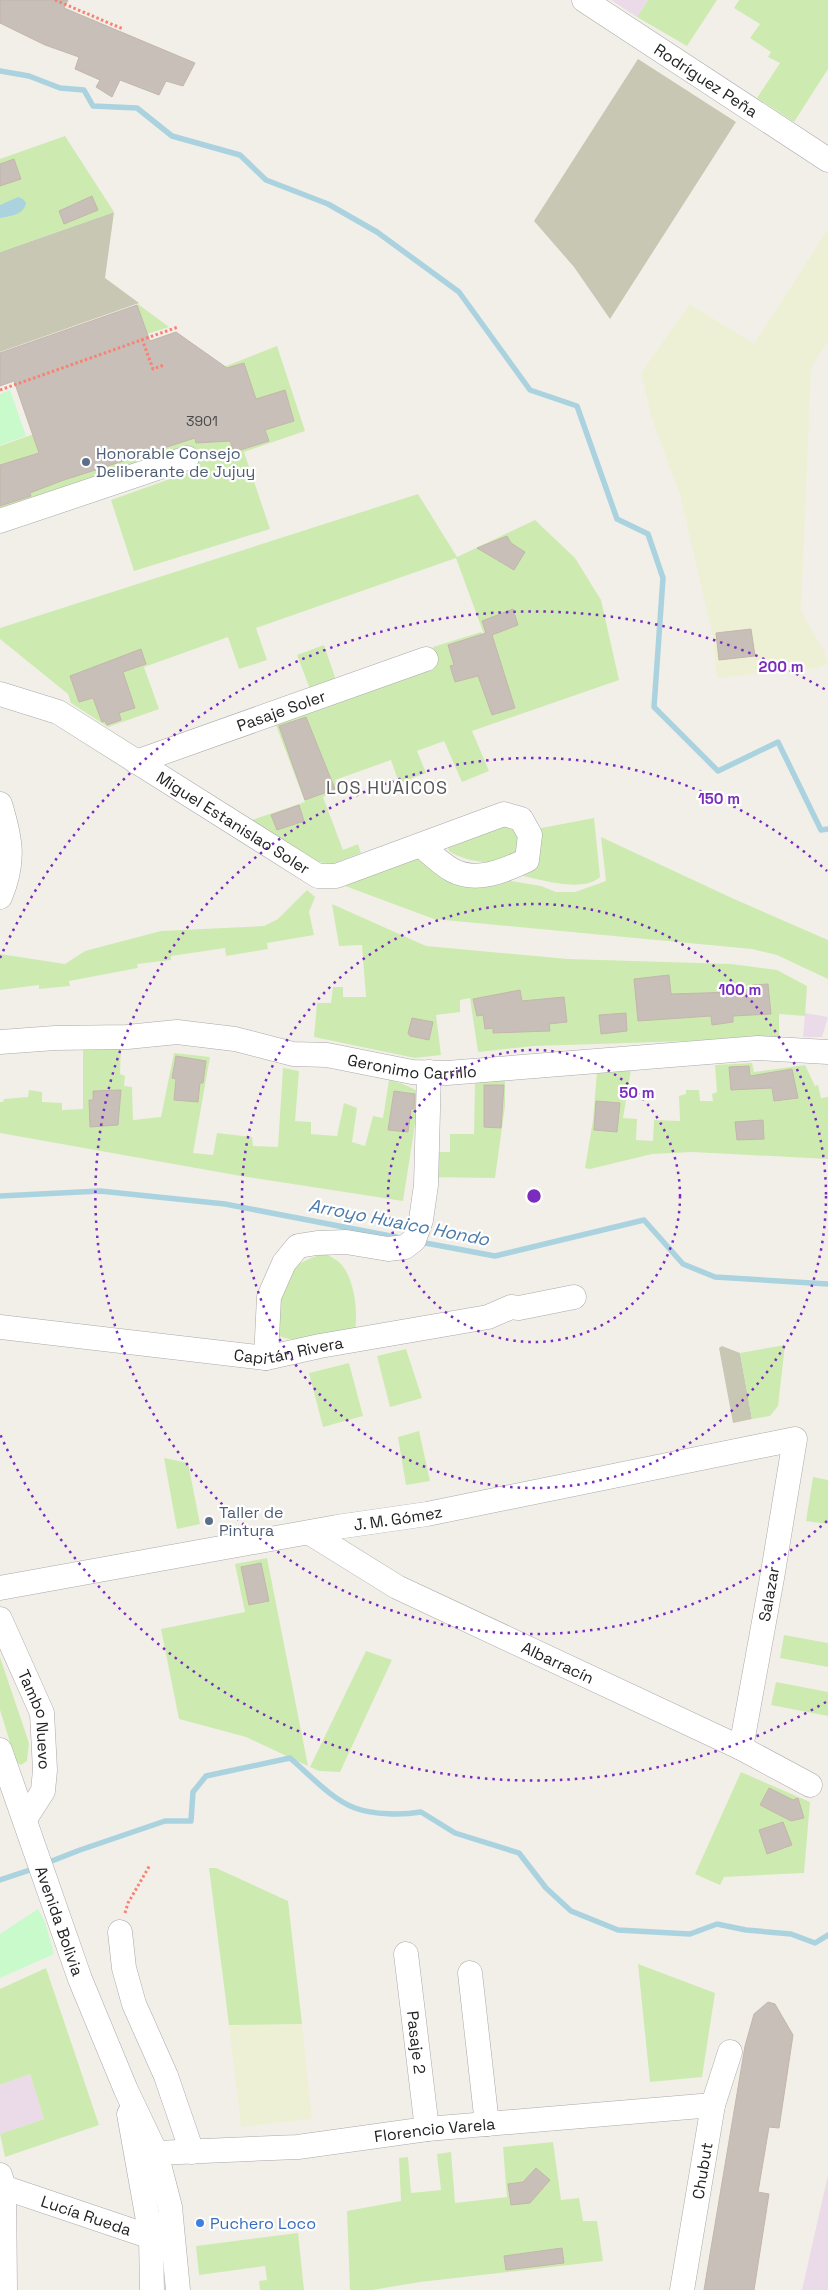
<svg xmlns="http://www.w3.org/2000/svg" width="828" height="2290" viewBox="0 0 828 2290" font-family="'Space Grotesk',sans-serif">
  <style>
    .industrial { fill: #ebdbe8 }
    .construction { fill: #c7c7b4 }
    .farmland { fill: #eef0d5 }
    .grass { fill: #cdebb0 }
    .park { fill: #c8facc }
    .water { fill: #aad3df }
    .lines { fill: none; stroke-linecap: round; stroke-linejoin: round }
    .stream { stroke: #aad3df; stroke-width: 5.5 }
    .building { fill: #c7bfb8; stroke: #c4b6ab }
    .minor-casing { stroke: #a9a9a9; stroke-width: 25 }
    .path { stroke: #fa8072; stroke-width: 3; stroke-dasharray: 2.5 2.5; stroke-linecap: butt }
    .minor { stroke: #fff; stroke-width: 24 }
    .ring { fill: none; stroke: #7b2cbf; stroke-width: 2.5; stroke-dasharray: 2.5 5 }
    .service-dot { fill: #5c6f8a; stroke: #fff; stroke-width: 2 }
    .shop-dot { fill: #3f7fe0; stroke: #fff; stroke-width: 2 }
    .labels { text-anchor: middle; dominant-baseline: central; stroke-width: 4.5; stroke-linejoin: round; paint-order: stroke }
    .number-label { font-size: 14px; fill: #4b4948 }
    .street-label { font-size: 16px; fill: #222; stroke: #fff }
    .service-label { font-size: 16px; fill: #4e5e75; stroke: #fff; text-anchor: start }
    .shop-label { font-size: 16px; fill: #366cbe; stroke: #fff; text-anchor: start }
    .neighbourhood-label { font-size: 18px; letter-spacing: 1px; fill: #555; stroke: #fff }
    .water-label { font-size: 18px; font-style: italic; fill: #4a7aab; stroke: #fff }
    .centre { fill: #7b2cbf; stroke: #fff; stroke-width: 2.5 }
    .ring-label { font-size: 15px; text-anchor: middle; font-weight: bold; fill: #7b2cbf; stroke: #fff; stroke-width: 4.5; stroke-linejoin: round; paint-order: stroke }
  </style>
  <rect width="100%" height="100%" fill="#f2efe9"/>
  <path class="industrial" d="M611 0H648L637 17Z
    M805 1013 828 1017 822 1037H803Z
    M30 2074 44 2119 0 2134V2085Z
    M828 2175V2290H802Z"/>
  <path class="construction" d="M638 59 736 122 610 319 574 267 534 221Z
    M114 212 105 278 139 303 0 352V252Z
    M722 1346 740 1353 752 1419 733 1423 719 1348Z"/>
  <path class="farmland" d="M828 229V341L811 368 801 611 824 651 828 664 818 668 717 678 713 637 680 495 651 416 641 373 690 304 754 344Z
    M302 2024 312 2119 241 2127 229 2025Z"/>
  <path class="grass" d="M648 0H717L687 46 637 17Z
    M739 0H828V69L794 122 757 98 780 63 768 57 771 52 750 38 760 24 734 8Z
    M65 136 114 212 0 252V159Z
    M138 304 169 327 147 334 137 305Z
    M277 346 305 431 244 452 270 529 134 571 111 500 195 470 188 446 0 511V446L224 367Z
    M418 494 457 557 535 520 575 558 601 600 619 680 472 731 489 771 462 782 444 741 417 751 426 773 399 783 391 760 335 780 338 792 323 797 343 850 358 844 361 853 332 864 318 862 249 821 305 802 274 720 438 663 433 647 481 632 486 640 456 558 256 628 267 660 239 669 228 637 144 667 159 709 108 727 71 703 68 694 0 639V628Z
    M324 645 336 680 310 689 297 655Z
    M594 818 600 877C582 894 536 878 514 874L536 829Z
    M506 822 520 827 516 853C499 867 467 863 449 851L447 843Z
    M601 837 734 899 828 940V979L777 955 752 949 434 919 337 883 413 855 505 880 541 886 556 892H575L606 881Z
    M307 890 315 897 309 912 314 935 267 943 268 949 226 956 225 948 171 956V960L137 964 138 968 69 981 70 986 39 989V985L0 990V954L65 964 85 951 161 931 264 926 278 919Z
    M332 904 426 946 568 959 731 964 777 970 807 986 805 1016 779 1014V1038L534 1046 478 1052 470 998 460 1000V1012L436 1015 441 1055 415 1058 314 1037 317 1003H331L333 987H343V997H366L362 945 339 946Z
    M83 1046H121L120 1074 125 1076 124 1086 132 1087 133 1120 161 1117 174 1053 210 1057 193 1153 213 1155 217 1133 252 1137 253 1146 278 1147 283 1068 299 1071 295 1121 311 1122V1134L337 1136 344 1103 357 1108 352 1142 365 1146 373 1116 383 1118 389 1080 403 1084 420 1092 403 1201 241 1176 0 1133V1102H3L4 1099 28 1097 29 1090 42 1092V1102L62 1103V1110L83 1109Z
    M752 1063 754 1072 805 1065 815 1086 818 1085 821 1098 828 1097V1159L692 1152 652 1154 590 1169 585 1168 593 1120 597 1072 631 1070 623 1118 637 1119 636 1140 653 1141 654 1120 680 1121 679 1096 686 1094V1090H699L700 1101H713L712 1094 717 1092 715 1065Z
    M505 1079V1106L495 1178 421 1177 422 1152H450V1134H474L475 1082Z
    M325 1253C330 1256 337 1260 341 1264 355 1280 358 1312 355 1332 331 1337 302 1345 279 1336 274 1314 278 1277 299 1264 307 1259 317 1256 325 1253Z
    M785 1345 778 1406 770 1416 752 1419 740 1353Z
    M406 1349 422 1398 390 1407 377 1356Z
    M349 1363 363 1416 323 1427 309 1373Z
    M419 1431 430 1481 406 1485 398 1437Z
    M164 1458 188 1463 200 1524 177 1529Z
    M813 1477 828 1480V1524L806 1521Z
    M267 1558 308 1766 246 1737 179 1719 161 1629 245 1612 235 1564Z
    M784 1635 828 1643V1667L780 1658Z
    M366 1651 392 1660 340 1772 319 1771 310 1767Z
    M0 1657 29 1743 27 1761 21 1765 16 1762 0 1710Z
    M776 1682 828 1692V1716L771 1705Z
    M741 1772 810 1802 804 1873 724 1877 720 1885 695 1874Z
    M209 1868H216L288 1901 302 2024 229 2025Z
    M638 1964 715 1993 702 2077 650 2082Z
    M46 1968 99 2125 5 2157 0 2134 44 2119 30 2074 0 2085V1989Z
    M553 2142 561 2200 579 2198 583 2221H597L603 2261 420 2282 372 2290H350L347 2211 401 2201 399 2158 408 2157 411 2193 441 2190 437 2154 451 2152 455 2203 507 2197 503 2147Z
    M298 2233 304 2290H260L259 2281 267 2280 265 2266 199 2275 196 2246Z"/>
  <path class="park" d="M10 390 26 436 0 445V394Z
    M38 1909 45 1922 54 1954 0 1978V1934Z"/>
  <path class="water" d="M18 197 23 199 26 203C24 215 10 216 0 218V205Z"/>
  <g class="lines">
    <path class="stream" d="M0 71 29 76 60 88 84 90 93 106 137 108 172 136 240 155 266 180 328 204 377 232 459 292 530 390 577 406 617 519 648 534 663 578 654 707 718 771 778 742 821 830 828 829
      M0 1196 100 1191 225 1204 401 1238
      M420 1242 495 1256 644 1220 683 1264 715 1277 828 1284
      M44 1864 80 1850 165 1821H191L193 1792 206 1776 290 1758C310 1775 331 1799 355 1808 374 1815 402 1815 421 1812L455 1833 519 1853 546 1888 571 1911 618 1930 690 1934 717 1924 746 1930 791 1934 815 1943 828 1935
      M0 1880 36 1868"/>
  </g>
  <path class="building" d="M0 0H68L64 8 195 63 183 86 166 81 159 95 120 80 112 97 96 87 100 80 75 69 79 57 45 45 0 23Z
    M14 159 21 179 0 186V164Z
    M92 196 98 210 64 224 59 211Z
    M137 305 150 341 176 332 227 368 244 363 256 399 285 390 294 421 265 430 269 441 234 452 230 441 196 443 195 438 61 481 30 493 31 496 0 506V465L39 453 14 381 0 386V353Z
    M507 536 511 543 525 552 514 570 477 548Z
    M513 609 518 625 492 635 515 708 492 715 478 676 455 682 450 666 454 665 448 645 486 633 482 621Z
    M751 629 755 656 719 660 716 633Z
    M141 649 146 664 123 672 135 708 119 713 121 720 107 725 105 721 102 722 93 698 79 702 70 676Z
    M306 717 335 789 305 800 279 726Z
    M299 805 304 821 277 830 271 815Z
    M669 975 671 994 735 992 753 988 752 985 768 984 771 1014 733 1016V1022L712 1025 711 1016 638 1021 634 979Z
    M520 990 522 1001 564 997 567 1022 549 1024 550 1031 493 1033V1028L485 1029 483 1015 477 1016 473 999Z
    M626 1013 627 1031 601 1034 599 1015Z
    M412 1018 433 1022 429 1040 410 1036 408 1033Z
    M176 1056 206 1061 203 1083H200L198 1102 174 1100 176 1079 172 1078Z
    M749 1066 750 1076 792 1069 798 1098 774 1101 772 1088 731 1090 729 1067Z
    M484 1085H504L501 1128 484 1127Z
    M121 1090 118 1125 90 1127 89 1100H93V1091Z
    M394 1091 415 1094 414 1109H411L408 1132 388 1130Z
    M596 1101 620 1103 617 1132 594 1130Z
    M763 1120 764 1139 737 1140 735 1122Z
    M261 1563 269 1601 249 1605 241 1567Z
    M769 1788 793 1800 798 1798 804 1818 791 1821 760 1805Z
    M783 1822 792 1845 767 1854 759 1830Z
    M768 2002 775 2004 793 2035 779 2128 769 2127 758 2192 769 2194 754 2290H704L745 2046 754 2014Z
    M536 2168 550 2180 530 2203 511 2205 508 2184 523 2182Z
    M562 2248 564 2263 506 2270 504 2256Z"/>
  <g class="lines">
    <defs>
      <g id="minor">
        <path id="s1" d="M584 0 828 160"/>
        <path d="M0 521 187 458"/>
        <path id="s2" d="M0 694 58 712 318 876H336L504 814 521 819 530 835 527 860C504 871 476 883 452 870 441 864 430 853 421 845"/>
        <path id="s3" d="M136 762 426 659"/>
        <path d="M0 804C11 840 15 862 0 897"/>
        <path id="s4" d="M0 1042 55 1038 127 1037 177 1032 235 1039 293 1054 327 1055 412 1072 447 1073 758 1048 828 1052"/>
        <path id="s5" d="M0 1327 266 1358 320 1346 488 1317 511 1307 519 1308 574 1297"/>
        <path d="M266 1358 269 1297 284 1263 298 1246 317 1243 346 1242 388 1249 405 1247 414 1240 421 1220 426 1185 429 1072"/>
        <path id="s6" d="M310 1533 397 1587 741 1748 810 1785"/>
        <path id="s7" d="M0 1588 337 1527 427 1514 795 1439 772 1578 741 1748"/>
        <path id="s8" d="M0 1619 42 1713 45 1770 43 1791 25 1819"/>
        <path id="s9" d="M0 1750 80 1979 126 2090 156 2153 170 2207 178 2290"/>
        <path d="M120 1932 124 1968 134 2004 166 2076 192 2152"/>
        <path id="s10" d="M406 1954 427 2129"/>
        <path d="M470 1973 487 2124"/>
        <path d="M129 2114 151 2237 152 2290"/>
        <path id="s11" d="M156 2153 298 2147 427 2129 713 2105"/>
        <path d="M0 2175 4 2187 5 2290"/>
        <path id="s12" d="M0 2186 151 2237 163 2239"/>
        <path id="s13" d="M682 2290 713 2105 730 2052"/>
      </g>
    </defs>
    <use href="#minor" class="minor-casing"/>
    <path class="path" d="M55 0 123 29
      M142 339 153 369 164 365
      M0 390 178 327
      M125 1913 128 1903 150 1865"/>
    <use href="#minor" class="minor"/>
  </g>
  <g class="ring">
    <circle cx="534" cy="1196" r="146"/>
    <circle cx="534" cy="1196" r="292"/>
    <path d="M827 1521A438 438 0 1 1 827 871"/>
    <path d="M826 1702A584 584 0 0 1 0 1434M0 958A584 584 0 0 1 826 690"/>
  </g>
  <g class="service-dot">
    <circle cx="86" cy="462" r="5"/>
    <circle cx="209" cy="1521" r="5"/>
  </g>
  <circle class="shop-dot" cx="200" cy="2223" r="5"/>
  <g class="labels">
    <g class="number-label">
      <text x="202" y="421">3901</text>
    </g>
    <g class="street-label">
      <text stroke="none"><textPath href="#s1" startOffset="146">Rodríguez Peña</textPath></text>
      <text stroke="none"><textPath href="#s3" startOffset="154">Pasaje Soler</textPath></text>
      <text stroke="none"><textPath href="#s2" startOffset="268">Miguel Estanislao Soler</textPath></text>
      <text stroke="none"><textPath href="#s4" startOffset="416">Geronimo Carrillo</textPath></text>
      <text stroke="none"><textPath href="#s5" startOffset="291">Capitán Rivera</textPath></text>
      <text stroke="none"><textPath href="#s7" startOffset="404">J. M. Gómez</textPath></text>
      <text transform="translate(769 1594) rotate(-80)">Salazar</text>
      <text stroke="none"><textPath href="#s6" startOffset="280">Albarracín</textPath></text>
      <text stroke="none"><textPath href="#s8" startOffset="108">Tambo Nuevo</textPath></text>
      <text stroke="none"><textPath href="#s9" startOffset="181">Avenida Bolivia</textPath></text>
      <text stroke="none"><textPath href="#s10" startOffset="89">Pasaje 2</textPath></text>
      <text stroke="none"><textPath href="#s11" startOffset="280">Florencio Varela</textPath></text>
      <text stroke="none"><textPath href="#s13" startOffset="121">Chubut</textPath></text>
      <text stroke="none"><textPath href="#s12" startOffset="91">Lucía Rueda</textPath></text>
    </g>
    <g class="service-label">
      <text x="96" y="453">Honorable Consejo<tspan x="96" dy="18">Deliberante de Jujuy</tspan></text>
      <text x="219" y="1512">Taller de<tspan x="219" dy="18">Pintura</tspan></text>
    </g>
    <g class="shop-label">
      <text x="210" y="2223">Puchero Loco</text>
    </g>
    <g class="neighbourhood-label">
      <text x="387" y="787">LOS HUAICOS</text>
    </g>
    <g class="water-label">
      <text transform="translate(399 1222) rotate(11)">Arroyo Huaico Hondo</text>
    </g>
  </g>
  <circle cx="534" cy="1196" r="8" class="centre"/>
  <g class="ring-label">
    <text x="781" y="672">200 m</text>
    <text x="719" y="804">150 m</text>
    <text x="740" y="995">100 m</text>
    <text x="637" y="1098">50 m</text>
  </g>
</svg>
